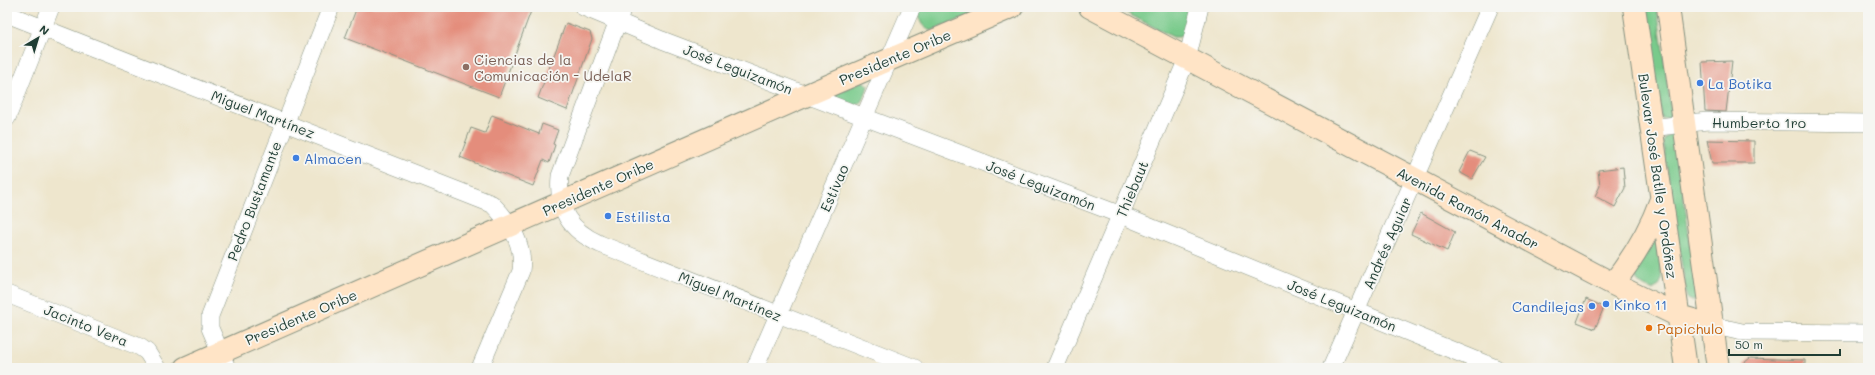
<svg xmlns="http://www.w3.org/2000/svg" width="1875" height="375" viewBox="0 0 1875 375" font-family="Mali,sans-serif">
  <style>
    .green { fill: #79ca8b; stroke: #4c8460 }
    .building { fill: #e48d7b }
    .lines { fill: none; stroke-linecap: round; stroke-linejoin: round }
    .street-casing { stroke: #869280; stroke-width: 18 }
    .secondary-casing { stroke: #869280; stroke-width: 24 }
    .street { stroke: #fff; stroke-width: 17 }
    .secondary { stroke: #ffe4c6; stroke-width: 22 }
    .education-dot { fill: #8d6e63; stroke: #f6f6f2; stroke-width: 1.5 }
    .shop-dot { fill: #3f7fe0; stroke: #f6f6f2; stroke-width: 1.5 }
    .food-dot { fill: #e8710a; stroke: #f6f6f2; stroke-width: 1.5 }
    .labels { text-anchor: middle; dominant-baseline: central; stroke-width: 3.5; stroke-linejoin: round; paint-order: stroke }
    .street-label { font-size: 14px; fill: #1f3d34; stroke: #f6f6f2 }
    .education-label { font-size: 14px; fill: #785e54; stroke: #f6f6f2; text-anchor: start }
    .shop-label { font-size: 14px; fill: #366cbe; stroke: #f6f6f2; text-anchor: start }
    .food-label { font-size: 14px; fill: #c56008; stroke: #f6f6f2; text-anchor: start }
  </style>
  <rect width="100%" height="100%" fill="#f6f6f2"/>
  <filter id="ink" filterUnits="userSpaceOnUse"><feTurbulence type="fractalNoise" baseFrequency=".025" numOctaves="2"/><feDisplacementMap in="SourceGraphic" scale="8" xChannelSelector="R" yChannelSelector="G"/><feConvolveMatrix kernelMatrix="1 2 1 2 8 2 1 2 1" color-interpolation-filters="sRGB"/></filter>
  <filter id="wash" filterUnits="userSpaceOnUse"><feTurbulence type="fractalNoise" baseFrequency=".012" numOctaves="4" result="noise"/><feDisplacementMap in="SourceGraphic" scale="16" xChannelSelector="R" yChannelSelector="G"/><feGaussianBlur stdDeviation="0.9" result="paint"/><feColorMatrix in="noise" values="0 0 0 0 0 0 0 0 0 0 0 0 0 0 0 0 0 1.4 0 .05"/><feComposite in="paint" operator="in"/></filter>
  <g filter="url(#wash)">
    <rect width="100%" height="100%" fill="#eee6cd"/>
    <path class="green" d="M921 7H991L931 31C920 26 917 18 921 7Z
      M1115 7H1192L1187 32 1179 37H1173Z
      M1644 7H1657L1672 117 1661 118Z
      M862 81 868 85C867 92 862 103 856 106L835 97V94Z
      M1673 134 1675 136 1698 297 1692 301 1687 299 1663 142 1666 137Z
      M1654 240 1657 243 1662 279 1659 286 1652 290C1620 280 1643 258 1654 240Z"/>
    <g id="blocks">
      <path class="building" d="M357 7H521L531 11 499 97 345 38Z
        M566 23 590 32 592 39 567 110 538 98Z
        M1732 61 1726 112 1705 111 1702 62Z
        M492 115 539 134 542 124 558 130 553 144 555 145 549 163 543 160 533 186 460 157 471 128 485 133Z
        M1707 140 1754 141V163H1712Z
        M1470 151 1485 157 1472 179 1459 172Z
        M1623 167 1625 188 1615 207 1595 196 1600 186 1598 170Z
        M1421 213 1455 232 1447 251 1411 234Z
        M1586 299 1604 307 1595 329 1577 322Z
        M1750 358 1805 360V368H1744V363Z"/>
    </g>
  </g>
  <g filter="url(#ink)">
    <use href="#blocks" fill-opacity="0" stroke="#869280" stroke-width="1"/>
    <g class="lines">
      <defs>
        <path id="street" d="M583 7 662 40 1121 215 1496 368
          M623 7 560 176C557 210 569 230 600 244L915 368
          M7 14 492 204C510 222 525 244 521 271L480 368
          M7 118 51 7
          M1651 128 1707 121 1868 123
          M7 294 140 347 147 352 157 368
          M1711 325 1742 332 1868 333
          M227 368 210 328V316L331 7
          M755 368 912 7
          M1055 368 1187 59 1200 7
          M1331 368 1490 7"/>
        <path id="secondary" d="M1090 7 1613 284 1679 316 1711 325
          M1634 7 1686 368
          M1668 7 1718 368
          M1613 284C1633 258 1649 233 1660 202
          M185 368 807 95 1012 7"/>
      </defs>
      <use href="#street" class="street-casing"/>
      <use href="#secondary" class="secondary-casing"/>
      <use href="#street" class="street"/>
      <use href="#secondary" class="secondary"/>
    </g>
  </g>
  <circle class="education-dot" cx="466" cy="67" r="4"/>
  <g class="shop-dot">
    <circle cx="1700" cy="83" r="4"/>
    <circle cx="296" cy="158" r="4"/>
    <circle cx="608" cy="216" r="4"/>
    <circle cx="1606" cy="304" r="4"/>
    <circle cx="1592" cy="306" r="4"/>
  </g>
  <circle class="food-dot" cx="1649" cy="328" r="4"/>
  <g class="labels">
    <g class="street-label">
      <text transform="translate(895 57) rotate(-23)">Presidente Oribe</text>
      <text transform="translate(738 69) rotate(21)">José Leguizamón</text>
      <text transform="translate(263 114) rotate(21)">Miguel Martínez</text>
      <text x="1759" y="122">Humberto 1ro</text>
      <text transform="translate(1658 176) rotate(82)">Bulevar José Batlle y Ordóñez</text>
      <text transform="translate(1041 185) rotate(21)">José Leguizamón</text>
      <text transform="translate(598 187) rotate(-24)">Presidente Oribe</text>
      <text transform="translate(834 188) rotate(-66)">Estivao</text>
      <text transform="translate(1132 189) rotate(-67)">Thiebaut</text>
      <text transform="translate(254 201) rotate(-69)">Pedro Bustamante</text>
      <text transform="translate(1468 208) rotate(28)">Avenida Ramón Anador</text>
      <text transform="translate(1387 243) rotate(-66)">Andrés Aguiar</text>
      <text transform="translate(730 296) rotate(22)">Miguel Martínez</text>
      <text transform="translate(1342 305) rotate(22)">José Leguizamón</text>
      <text transform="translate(301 317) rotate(-23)">Presidente Oribe</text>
      <text transform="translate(86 325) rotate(22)">Jacinto Vera</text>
    </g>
    <g class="education-label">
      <text x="474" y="59">Ciencias de la<tspan x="474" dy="16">Comunicación - UdelaR</tspan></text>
    </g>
    <g class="shop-label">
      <text x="1708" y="83">La Botika</text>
      <text x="304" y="158">Almacen</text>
      <text x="616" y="216">Estilista</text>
      <text x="1614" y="304">Kinko 11</text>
      <text x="1584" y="306" text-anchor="end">Candilejas</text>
    </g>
    <g class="food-label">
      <text x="1657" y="328">Papichulo</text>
    </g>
  </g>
  <rect width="1875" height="375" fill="none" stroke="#f6f6f2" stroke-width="24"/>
  <g transform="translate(38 38) rotate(38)" stroke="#f6f6f2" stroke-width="3" paint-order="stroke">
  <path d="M0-3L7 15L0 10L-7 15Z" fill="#1f3d34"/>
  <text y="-6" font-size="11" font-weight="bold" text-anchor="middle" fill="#1f3d34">N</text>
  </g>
  <path d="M1729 349v6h111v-6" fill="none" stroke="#1f3d34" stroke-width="2"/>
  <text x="1735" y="349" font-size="12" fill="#1f3d34" stroke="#f6f6f2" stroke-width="3" paint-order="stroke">50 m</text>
</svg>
